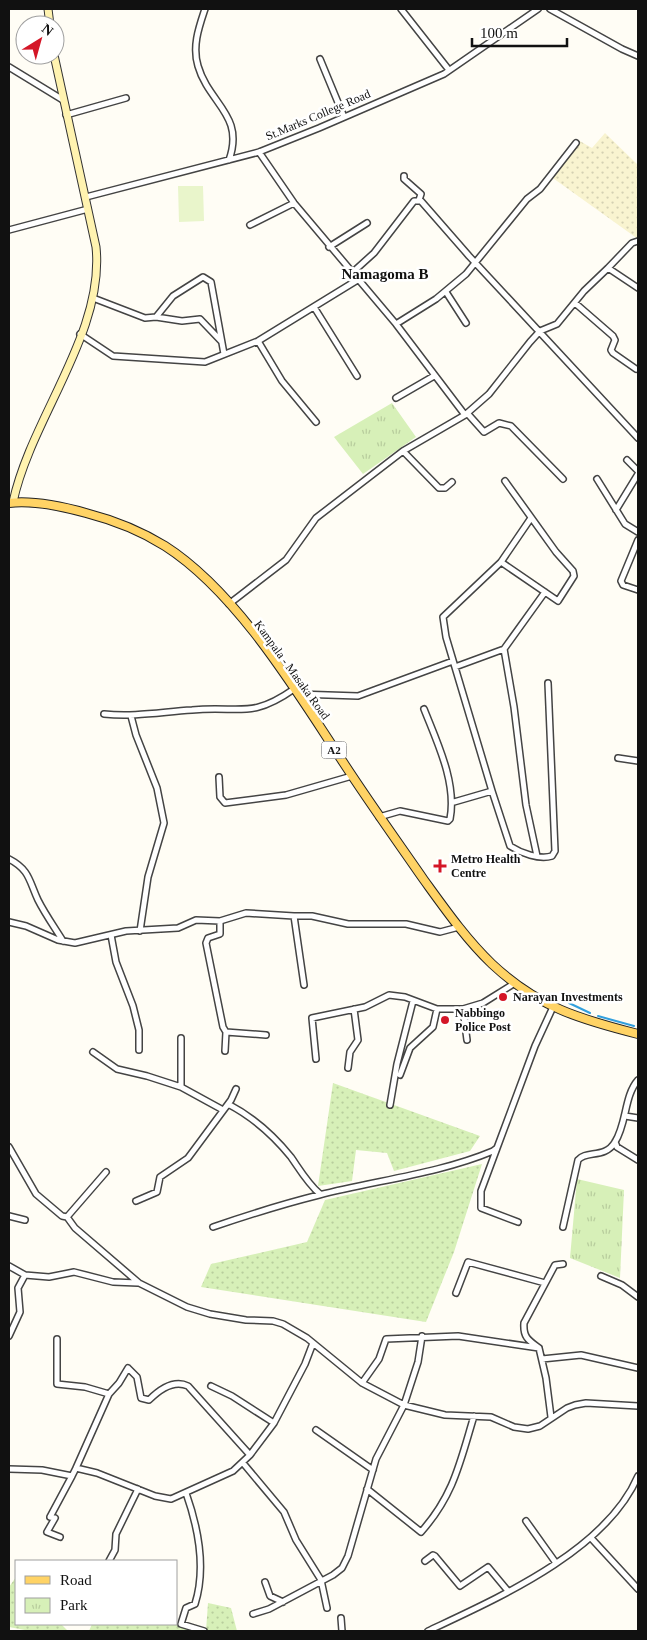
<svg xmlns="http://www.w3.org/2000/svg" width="647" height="1640" viewBox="0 0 647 1640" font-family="'Times New Roman',serif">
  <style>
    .farmland { fill: url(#farmland-dots) }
    .grass { fill: url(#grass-dots) }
    .park { fill: url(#park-tufts) }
    .pitch { fill: #e9f5cb }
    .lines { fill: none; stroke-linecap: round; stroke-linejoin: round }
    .stream { stroke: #319fdd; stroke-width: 2 }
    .minor-casing { stroke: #444; stroke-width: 8 }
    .secondary-casing { stroke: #333; stroke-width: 9 }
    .primary-casing { stroke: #222; stroke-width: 10 }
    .minor { stroke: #fff; stroke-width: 5 }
    .secondary { stroke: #fff3b0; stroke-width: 7 }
    .primary { stroke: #ffd365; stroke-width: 8 }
    .poi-dot { fill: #d41627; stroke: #fff; stroke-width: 2 }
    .labels { text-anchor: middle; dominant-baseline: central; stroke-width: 5; stroke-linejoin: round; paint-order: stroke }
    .shield { fill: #fff; stroke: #585858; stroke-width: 1 }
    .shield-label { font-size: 11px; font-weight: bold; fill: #111 }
    .street-label { font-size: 12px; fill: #111; stroke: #fff }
    .poi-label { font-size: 12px; font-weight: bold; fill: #111; stroke: #fff; text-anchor: start }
    .quarter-label { font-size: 15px; font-weight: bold; fill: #111; stroke: #fff }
  </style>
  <defs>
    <pattern id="farmland-dots" width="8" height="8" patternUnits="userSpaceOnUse" patternTransform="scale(1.25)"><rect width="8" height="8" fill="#f9f4d0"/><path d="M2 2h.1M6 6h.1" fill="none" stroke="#d4d0b2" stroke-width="1.8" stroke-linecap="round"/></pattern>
    <pattern id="grass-dots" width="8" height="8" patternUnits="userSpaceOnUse" patternTransform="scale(1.25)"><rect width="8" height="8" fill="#d7f0b8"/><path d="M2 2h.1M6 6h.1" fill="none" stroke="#b8cd9d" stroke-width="1.8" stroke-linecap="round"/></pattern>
    <pattern id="park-tufts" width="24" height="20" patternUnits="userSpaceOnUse" patternTransform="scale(1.25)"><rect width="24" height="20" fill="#d7f0b8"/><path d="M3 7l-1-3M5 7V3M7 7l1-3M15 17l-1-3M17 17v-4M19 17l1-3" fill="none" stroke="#b8cd9d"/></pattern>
  </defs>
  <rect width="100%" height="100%" fill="#fffdf5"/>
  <path class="farmland" d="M605 133 638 165V239L550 176 578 140 592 148Z"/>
  <path class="grass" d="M333 1083 480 1136 470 1151 394 1171 387 1153 356 1150 352 1181 318 1186Z
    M482 1164 454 1252 426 1322 201 1287 211 1264 307 1242 325 1200Z
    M16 1577V1624H61L68 1631H30L9 1627V1587Z
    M208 1603 231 1608 237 1631H206Z
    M92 1624H173L200 1631H89Z"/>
  <path class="park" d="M392 403 416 437 363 474 334 437Z
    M577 1179 624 1190 620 1278 570 1258Z"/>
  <path class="pitch" d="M178 186H203L204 221 179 222Z"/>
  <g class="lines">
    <path class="stream" d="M569 1003 590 1013
      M598 1016 634 1026"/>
    <defs>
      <path id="minor" d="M205 9C199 27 192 46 198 66 209 104 245 115 229 160
        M401 9 449 70
        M550 9 622 49 638 56
        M320 59 344 117
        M9 67 63 100
        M66 115 126 98
        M259 152 294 203 396 324 465 415
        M404 176V179L421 194 419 200
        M86 197 259 152 319 128 444 74 538 9
        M250 225 294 203
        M9 230 88 209
        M329 247 367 223
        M608 268 632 243 638 241
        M353 272 374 253 414 201H421L469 256 638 438
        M446 292 466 323
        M93 298 145 318 156 317 173 296 203 277 211 282 224 354
        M575 303 613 336 615 340 611 350 613 353 636 369
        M314 307 357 376
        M156 317 182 321 200 319 221 341
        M396 324 436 299 466 274 527 199 540 189 576 143
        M80 334 113 356 205 362 258 341 359 279
        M258 341 282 381 316 422
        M396 398 434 376
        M467 413 484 432 499 423 511 426 563 479
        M403 451 439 488H445L452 482
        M627 460 638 471
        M597 479 625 524 638 532
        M616 510 638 474
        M638 540 621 581 623 585 638 590
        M501 562 558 601 574 576 573 571 556 552 505 481
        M229 604 286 560 316 518 403 451 465 415 489 394 530 342 540 331 557 324 584 291 608 268 638 288
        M504 649 545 592
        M455 667 504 649 514 707 526 805 537 856
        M298 694 358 696 453 661
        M307 708 317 696
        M104 714C135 717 161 712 192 710 239 705 250 720 294 689
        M131 716 136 735 157 788 164 823 148 877 140 931
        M618 758 638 761
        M219 777 220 797 225 803 286 795 352 776
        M492 791 510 846C521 853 539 860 552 856L555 851 548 683
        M454 802 492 791 446 637 443 617 501 562 531 518
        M379 817 400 811 448 821 450 819C457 783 437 742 424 709
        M9 859C30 870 29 881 38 900 45 914 55 928 63 941
        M220 921V934L208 938 206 943 223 1027 226 1032 266 1035
        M9 922 26 926 58 940 75 943 126 931 178 928 196 920 220 921 246 913 294 916
        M111 935 116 962 133 1006 139 1030V1050
        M304 985 294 916H312L348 924H406L440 932 459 927
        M463 1009 467 1040
        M181 1038V1087L223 1110
        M225 1051 226 1032
        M93 1052 117 1069 147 1076 181 1087
        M316 1059 312 1018 365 1007 389 995 405 997 437 1009H463L483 1003 515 983
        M348 1068 350 1052 358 1040 354 1009
        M400 1075 410 1048 433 1027 437 1009
        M228 1104C251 1116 274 1136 291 1157 300 1170 308 1184 320 1194
        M390 1105 397 1064 413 1001
        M625 1116 638 1118
        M615 1142 617 1147 638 1160
        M9 1147 36 1194 62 1216 67 1217 75 1228 139 1283 187 1307 210 1314 246 1320 273 1321 283 1324 307 1338 362 1383 404 1405 445 1415 491 1417 514 1427 528 1429 540 1426 567 1408 575 1405 586 1403 638 1406
        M497 1148 481 1191V1208L518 1222
        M136 1201 157 1192 160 1177 188 1158 231 1100 236 1089
        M9 1216 25 1220
        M67 1217 106 1172
        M213 1227C248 1215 283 1204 319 1195 377 1180 438 1174 493 1151L497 1148 535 1046 553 1007
        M563 1227 578 1160C586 1150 605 1159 615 1142 627 1123 624 1096 638 1080
        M9 1266 25 1275 49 1277 74 1272 113 1282 138 1283
        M601 1276 622 1285 638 1297
        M456 1293 468 1262 545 1283
        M9 1336 20 1312 18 1288 25 1275
        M57 1339V1384L85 1387 109 1394
        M542 1359 581 1355 638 1368
        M362 1383 379 1359 386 1339 458 1336 539 1348
        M211 1386 232 1396 274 1423
        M551 1417 546 1378 539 1348C528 1340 523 1337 524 1323L555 1265 563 1264
        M316 1430 373 1470
        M243 1463 284 1512 296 1540 321 1580 327 1608
        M76 1468 109 1394 119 1383 128 1368 137 1377 141 1398 149 1400C159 1390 173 1379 188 1386L250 1455
        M9 1469 42 1470 72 1476 76 1468 97 1473 155 1496 171 1499 233 1471 250 1455 274 1423 305 1364 313 1343
        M367 1489 421 1532C454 1495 460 1462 474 1416
        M186 1493C198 1527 206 1569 195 1604L186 1608 181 1624 204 1631
        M526 1521 556 1563
        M60 1537 47 1532 55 1518 50 1517 72 1476
        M591 1538 638 1589
        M109 1561 115 1550 116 1534 138 1489
        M425 1561 433 1555 435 1556 460 1586 488 1567 508 1591
        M265 1582 270 1596 283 1602
        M253 1614 269 1609 333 1575 342 1568 348 1556 376 1459 404 1405 418 1362 422 1336
        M341 1618 342 1631
        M428 1631C498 1598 606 1551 638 1476"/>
      <path id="secondary" d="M48 9 50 25
        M13 502C31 418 105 333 96 247L54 55"/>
      <path id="primary" d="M9 503C34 500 61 506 86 513 113 520 141 531 165 546 237 592 297 692 343 762 369 802 397 841 424 880 445 909 466 939 492 964 538 1007 579 1019 638 1034"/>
    </defs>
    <use href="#minor" class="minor-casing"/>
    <use href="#secondary" class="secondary-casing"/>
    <use href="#primary" class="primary-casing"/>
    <use href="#minor" class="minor"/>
    <use href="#secondary" class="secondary"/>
    <use href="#primary" class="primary"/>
  </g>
  <g class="poi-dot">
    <path d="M437.5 858.5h5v5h5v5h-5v5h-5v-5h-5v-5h5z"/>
    <circle cx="503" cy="997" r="5"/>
    <circle cx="445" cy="1020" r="5"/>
  </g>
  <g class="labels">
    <rect class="shield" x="321.5" y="741.5" width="25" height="17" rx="4"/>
    <g class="shield-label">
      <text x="334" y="750">A2</text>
    </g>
    <g class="street-label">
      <text transform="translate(318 115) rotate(-23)">St.Marks College Road</text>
      <text transform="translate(292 670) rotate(54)">Kampala - Masaka Road</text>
    </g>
    <g class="poi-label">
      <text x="451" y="859">Metro Health<tspan x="451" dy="14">Centre</tspan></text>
      <text x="513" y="997">Narayan Investments</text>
      <text x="455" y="1013">Nabbingo<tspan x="455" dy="14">Police Post</tspan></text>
    </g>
    <g class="quarter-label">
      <text x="385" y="274">Namagoma B</text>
    </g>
  </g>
  <rect width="647" height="1640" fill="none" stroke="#111111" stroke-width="20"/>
  <rect x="15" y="1560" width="162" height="65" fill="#ffffff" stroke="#a0a0a0"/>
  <rect x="25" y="1576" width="25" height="8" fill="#ffd365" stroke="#a0a0a0"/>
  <text x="60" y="1585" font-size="15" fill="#111111">Road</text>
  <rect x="25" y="1598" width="25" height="15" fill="url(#park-tufts)" stroke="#a0a0a0"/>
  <text x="60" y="1610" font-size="15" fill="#111111">Park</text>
  <g transform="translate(40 40) rotate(37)"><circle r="24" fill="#ffffff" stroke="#a0a0a0"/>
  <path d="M0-4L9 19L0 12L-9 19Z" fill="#d41627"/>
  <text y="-8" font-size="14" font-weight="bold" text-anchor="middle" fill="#111111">N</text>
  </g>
  <path d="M472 38v8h95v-8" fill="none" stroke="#111111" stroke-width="2.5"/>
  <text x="480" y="38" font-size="15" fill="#111111" stroke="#ffffff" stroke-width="4" paint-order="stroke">100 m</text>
</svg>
